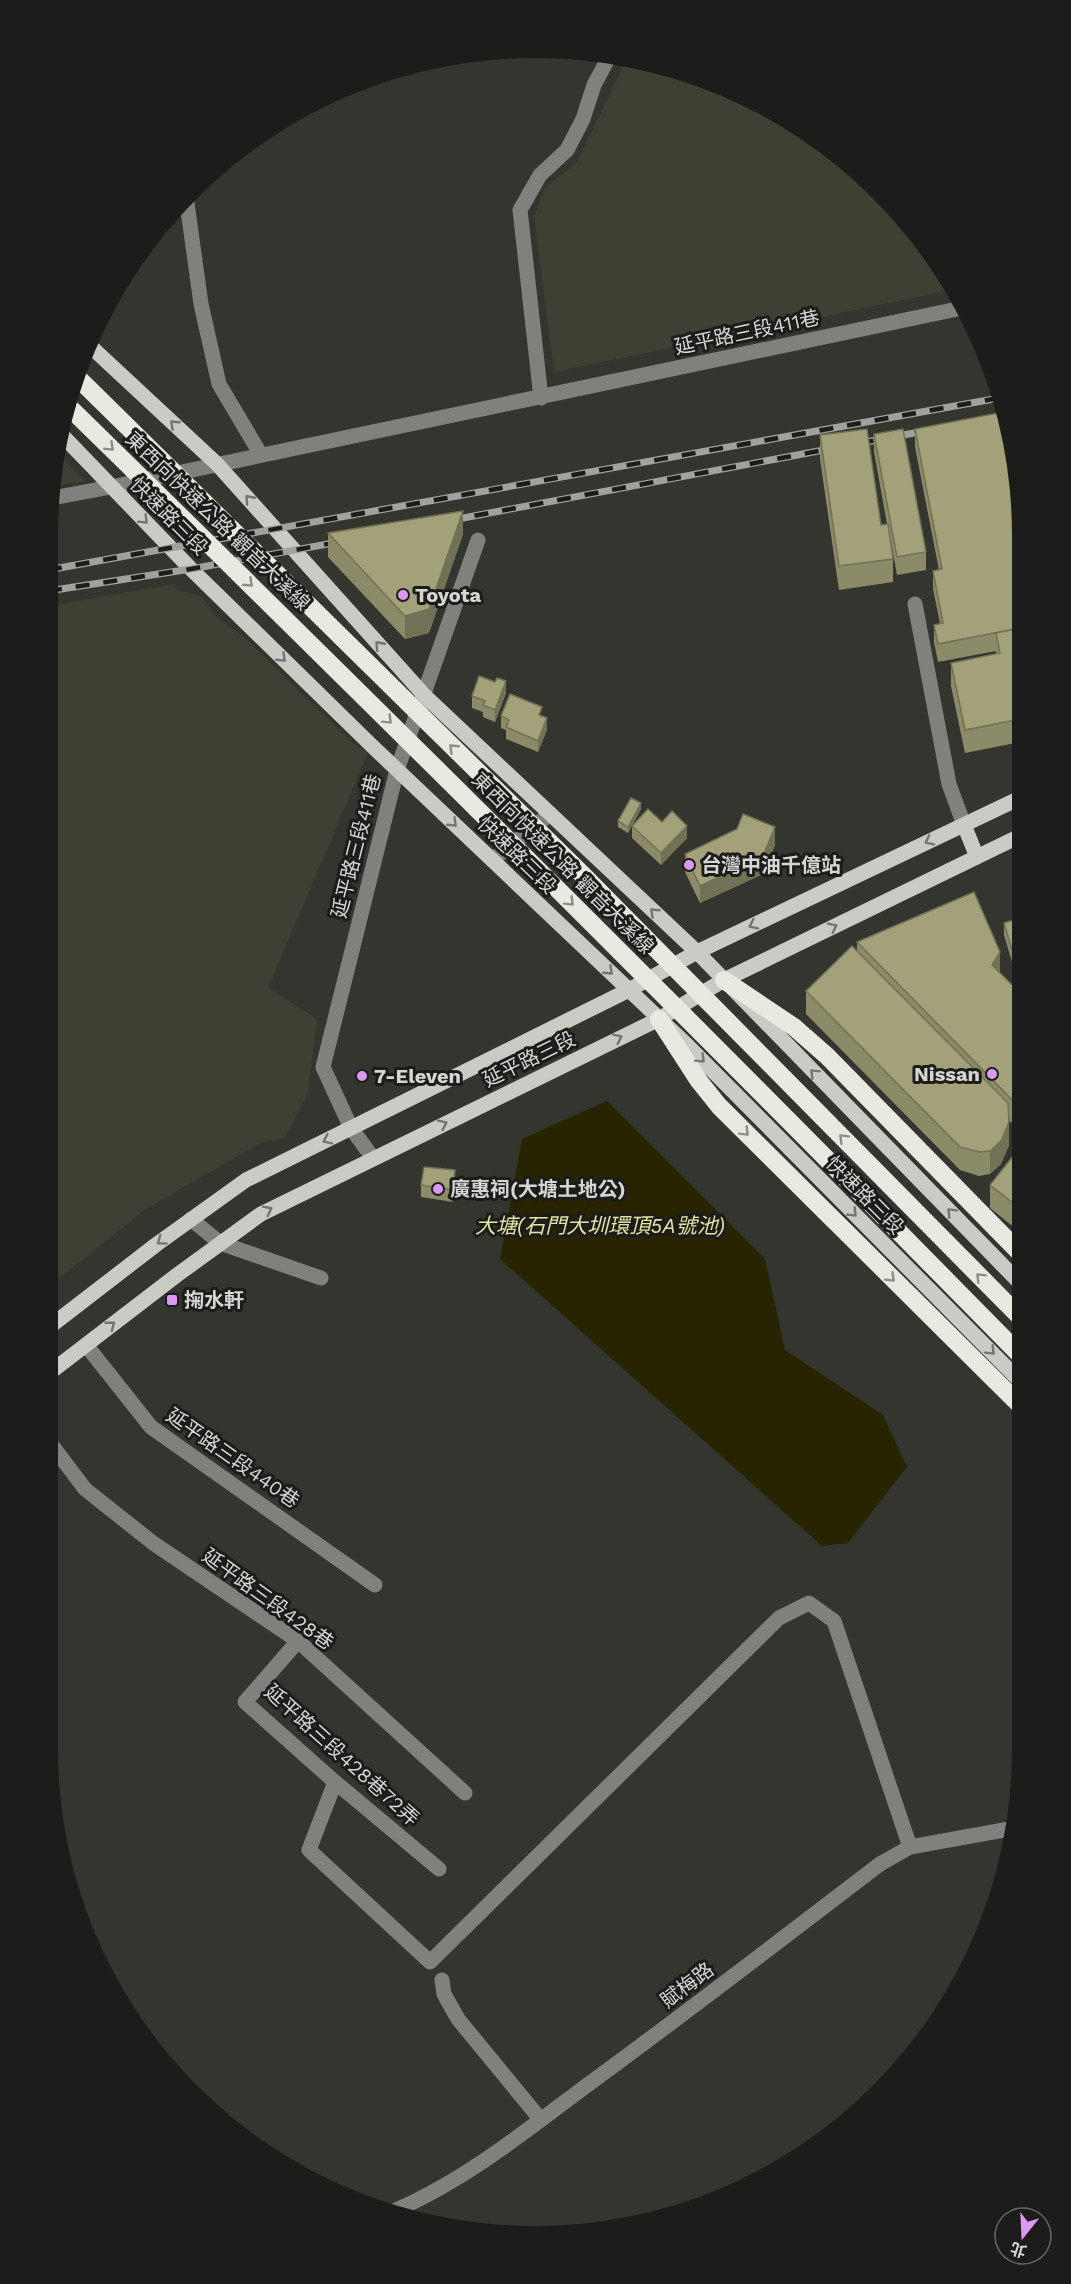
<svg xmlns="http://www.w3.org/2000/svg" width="1071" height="2284" viewBox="0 0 1071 2284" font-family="'Work Sans','Noto Sans TC',sans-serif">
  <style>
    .built { fill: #3f3f34 }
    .water { fill: #272501 }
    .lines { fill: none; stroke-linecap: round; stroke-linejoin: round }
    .minor { stroke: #80807d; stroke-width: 15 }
    .major { stroke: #cbcbc5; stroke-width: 15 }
    .highway { stroke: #e9e9e2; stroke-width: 18 }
    .rail-casing { stroke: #a1a19d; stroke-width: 7 }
    .rail { stroke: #1c1c1a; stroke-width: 4.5; stroke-dasharray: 14; stroke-linecap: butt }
    .highway-bridge { stroke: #e9e9e2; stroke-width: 18 }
    .wall { fill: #8b8a69 }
    .shaded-wall { fill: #717155 }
    .building { fill: #a2a17a; stroke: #717155; stroke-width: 1.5 }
    .oneway { stroke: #747470 }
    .oneway2 { stroke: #8d8d88 }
    .poi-dot { fill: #dc99f4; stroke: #1c1c1a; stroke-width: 2 }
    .labels { text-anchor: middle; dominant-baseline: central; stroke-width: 6; stroke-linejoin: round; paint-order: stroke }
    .street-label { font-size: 20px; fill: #d5d5d2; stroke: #1c1c1a }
    .poi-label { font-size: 20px; font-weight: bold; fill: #d5d5d2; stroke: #1c1c1a; text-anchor: start }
    .water-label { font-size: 21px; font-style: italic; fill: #e3e2a1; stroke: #1c1c1a }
  </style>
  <rect width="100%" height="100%" fill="#353530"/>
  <path class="built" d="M628 57 722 85 832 149 922 238 952 290 554 372 534 216 545 188 577 162Z
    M56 452 86 481 53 486Z
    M175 584 176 590 202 596 216 617 244 637 355 745 368 753 268 988 317 1019 308 1093 285 1138 262 1142 146 1209 48 1287V606Z"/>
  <path class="water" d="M607 1101 765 1259 785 1350 883 1415 907 1467 848 1543 822 1546 500 1259 522 1139Z"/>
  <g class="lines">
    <path class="minor" d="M186 196 201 304 219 384 261 455
      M541 398 520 210 540 175 567 150 583 119 594 85 610 55
      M52 498 111 487 962 308
      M915 604 949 784 964 825
      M492 860 550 814
      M373 1158 351 1128 323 1067 397 770 478 540
      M191 1219 220 1243 321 1278
      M86 1345 151 1427 375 1585
      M48 1440 85 1489 153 1543 298 1641 465 1793
      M298 1641 245 1702 335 1782 439 1869
      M335 1782 309 1850 430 1962 779 1618 809 1603 834 1621 910 1847
      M442 1980 444 1994 458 2019 541 2120
      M396 2210C465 2180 526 2131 586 2086 686 2013 783 1938 880 1864L910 1847 1015 1828"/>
    <path class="major" d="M88 344 217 464 425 696 697 952 1021 1284
      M60 433 191 569 370 744 687 1045 1022 1383
      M964 825 977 857
      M48 1328 157 1244 246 1180 629 990 697 952 1020 798
      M48 1374 177 1275 261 1214 659 1019 724 980 1020 836"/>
    <path class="highway" d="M724 980 794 1027 827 1056 1021 1254
      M659 1019 699 1081 719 1106 1022 1407"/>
    <defs>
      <path id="rail" d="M447 521 930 430
        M48 570 999 398
        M48 591 191 569 344 541"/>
    </defs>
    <use href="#rail" class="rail-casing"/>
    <use href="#rail" class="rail"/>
    <path class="highway-bridge" d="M77 377 583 875 1022 1319
      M68 406C389 720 707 1036 1022 1357"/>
  </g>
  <path class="wall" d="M915 429 1019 472 1020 742 965 753 951 686V663L996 654V651L938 662 934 642V625L940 623 933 589V571L939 570 915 447Z
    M874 434 926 552V570L897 575 891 542 893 559V582L839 590 820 459V435L881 525 887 524 874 452Z
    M328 533 463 534 429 633 405 639 328 557Z
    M506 693 495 722 483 717V712L472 708V696Z
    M501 716H542L547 730 538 752 506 739V730L501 728Z
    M641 809 628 833 618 827V821Z
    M632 826 687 838 661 865 632 838Z
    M775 845 763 874 700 903 685 872V854Z
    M1020 918V973L1016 975 1004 935V923Z
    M857 942 1000 973 1020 993 1021 1132 1009 1120V1145L1001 1164 990 1174 979 1176 960 1170 806 1014V991L857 951Z
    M1021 1146V1233L990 1208V1185Z
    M455 1182 453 1202 421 1197V1185Z"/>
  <path class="shaded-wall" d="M463 511V534L429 633 405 639V616Z
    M506 681V693L495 722V710Z
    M547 718V730L538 752V741Z
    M641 803V809L628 833V827Z
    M687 826V838L661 865V853Z
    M775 827V845L763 874 700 903V886Z
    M1000 952V975L992 965Z
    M1020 961V973L1016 975V963Z
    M1009 1122V1145L1001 1164 990 1174V1151Z
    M455 1170V1182L453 1202V1190Z"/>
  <path class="building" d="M1003 412 1019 472V628L938 644 934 625 943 623 933 571 942 569 915 429Z
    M867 429 881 525 888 524 893 559 839 566 820 435Z
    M903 429 926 552 897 557 874 434Z
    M463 511 429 609 405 616 328 533Z
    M1019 628 1020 719 965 730 951 663 1000 653 996 633Z
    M479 676 495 682 497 678 506 681 495 710 483 705 485 701 472 696Z
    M510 694 542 707 539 715 547 718 538 741 506 727 509 720 501 716Z
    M631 798 641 803 628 827 618 821Z
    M648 809 662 822 672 811 687 826 661 853 632 826Z
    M743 814 775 827 763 856 700 886 685 854 737 829Z
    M974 892 1000 952 992 965 1020 993 1021 1109 857 942Z
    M1020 918V961L1016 963 1004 923Z
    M852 946 1008 1103 1009 1122 1001 1141 990 1151 979 1152 960 1147 806 991Z
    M1021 1146V1209L990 1185Z
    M424 1167 455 1170 453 1190 421 1185Z"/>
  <defs><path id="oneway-chevron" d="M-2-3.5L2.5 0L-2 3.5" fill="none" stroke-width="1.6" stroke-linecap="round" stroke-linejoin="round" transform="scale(1.5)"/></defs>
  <g class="oneway">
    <use href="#oneway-chevron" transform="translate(174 424) rotate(-137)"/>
    <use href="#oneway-chevron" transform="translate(249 499) rotate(-132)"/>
    <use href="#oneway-chevron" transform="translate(144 520) rotate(45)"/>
    <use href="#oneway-chevron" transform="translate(379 645) rotate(-132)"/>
    <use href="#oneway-chevron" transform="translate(282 658) rotate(44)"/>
    <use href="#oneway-chevron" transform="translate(453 823) rotate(44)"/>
    <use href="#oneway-chevron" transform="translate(929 841) rotate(154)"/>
    <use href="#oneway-chevron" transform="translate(654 912) rotate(-137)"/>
    <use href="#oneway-chevron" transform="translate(753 925) rotate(154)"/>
    <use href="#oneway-chevron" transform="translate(833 927) rotate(-26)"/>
    <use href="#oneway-chevron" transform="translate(609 971) rotate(43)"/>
    <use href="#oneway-chevron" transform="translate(618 1038) rotate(-26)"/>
    <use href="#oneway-chevron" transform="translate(701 1059) rotate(45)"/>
    <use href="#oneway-chevron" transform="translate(814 1073) rotate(-135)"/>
    <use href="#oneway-chevron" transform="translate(443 1124) rotate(-26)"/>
    <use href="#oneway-chevron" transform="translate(327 1140) rotate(154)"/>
    <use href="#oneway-chevron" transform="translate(268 1210) rotate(-27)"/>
    <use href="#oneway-chevron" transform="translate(951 1212) rotate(-135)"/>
    <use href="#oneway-chevron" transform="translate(853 1213) rotate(45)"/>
    <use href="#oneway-chevron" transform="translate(161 1241) rotate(144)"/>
    <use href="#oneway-chevron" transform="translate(111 1325) rotate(-38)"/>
    <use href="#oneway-chevron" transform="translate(991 1351) rotate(45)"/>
  </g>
  <g class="oneway2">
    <use href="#oneway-chevron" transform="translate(110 447) rotate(44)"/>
    <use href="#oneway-chevron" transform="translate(249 583) rotate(44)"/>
    <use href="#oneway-chevron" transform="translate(388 720) rotate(45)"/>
    <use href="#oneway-chevron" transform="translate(453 748) rotate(-136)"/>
    <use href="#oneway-chevron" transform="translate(570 902) rotate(45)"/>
    <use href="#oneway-chevron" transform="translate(745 1132) rotate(45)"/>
    <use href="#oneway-chevron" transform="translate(843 1138) rotate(-135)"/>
    <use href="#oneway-chevron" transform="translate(980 1277) rotate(-135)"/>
    <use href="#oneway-chevron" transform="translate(891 1278) rotate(45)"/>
  </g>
  <g class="poi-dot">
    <circle cx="403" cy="595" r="6"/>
    <circle cx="689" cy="865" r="6"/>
    <circle cx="992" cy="1074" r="6"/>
    <circle cx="362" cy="1076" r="6"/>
    <circle cx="438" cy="1189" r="6"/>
    <rect x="166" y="1294" width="12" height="12" rx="3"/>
  </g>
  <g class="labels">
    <g class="street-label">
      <text transform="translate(747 332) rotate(-12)">延平路三段411巷</text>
      <text transform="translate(169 516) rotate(45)">快速路三段</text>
      <text transform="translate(218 521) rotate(44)">東西向快速公路 觀音大溪線</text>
      <text transform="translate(356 846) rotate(-76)">延平路三段411巷</text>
      <text transform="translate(517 855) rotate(44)">快速路三段</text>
      <text transform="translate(563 863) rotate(45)">東西向快速公路 觀音大溪線</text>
      <text transform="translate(529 1059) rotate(-26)">延平路三段</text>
      <text transform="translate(865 1195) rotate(45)">快速路三段</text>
      <text transform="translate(233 1458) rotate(35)">延平路三段440巷</text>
      <text transform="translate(268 1599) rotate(36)">延平路三段428巷</text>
      <text transform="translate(342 1755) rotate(42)">延平路三段428巷72弄</text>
      <text transform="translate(687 1985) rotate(-37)">賦梅路</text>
    </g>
    <g class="poi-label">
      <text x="415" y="595">Toyota</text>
      <text x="701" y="865">台灣中油千億站</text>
      <text x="980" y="1074" text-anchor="end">Nissan</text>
      <text x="374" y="1076">7-Eleven</text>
      <text x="450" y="1189">廣惠祠(大塘土地公)</text>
      <text x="184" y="1300">掬水軒</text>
    </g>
    <g class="water-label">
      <text x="600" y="1225">大塘(石門大圳環頂5A號池)</text>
    </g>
  </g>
  <path d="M0 0H1071V2284H0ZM535 58H535A477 477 0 0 1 1012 535V1749A477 477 0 0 1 535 2226H535A477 477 0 0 1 58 1749V535A477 477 0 0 1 535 58Z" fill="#1c1c1a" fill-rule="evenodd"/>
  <g transform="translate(1023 2236) rotate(198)"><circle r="28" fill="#1c1c1a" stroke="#666664" stroke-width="1.5"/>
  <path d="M0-4.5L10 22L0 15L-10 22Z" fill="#dc99f4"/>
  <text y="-9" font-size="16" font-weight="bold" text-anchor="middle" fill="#d5d5d2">北</text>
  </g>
</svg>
